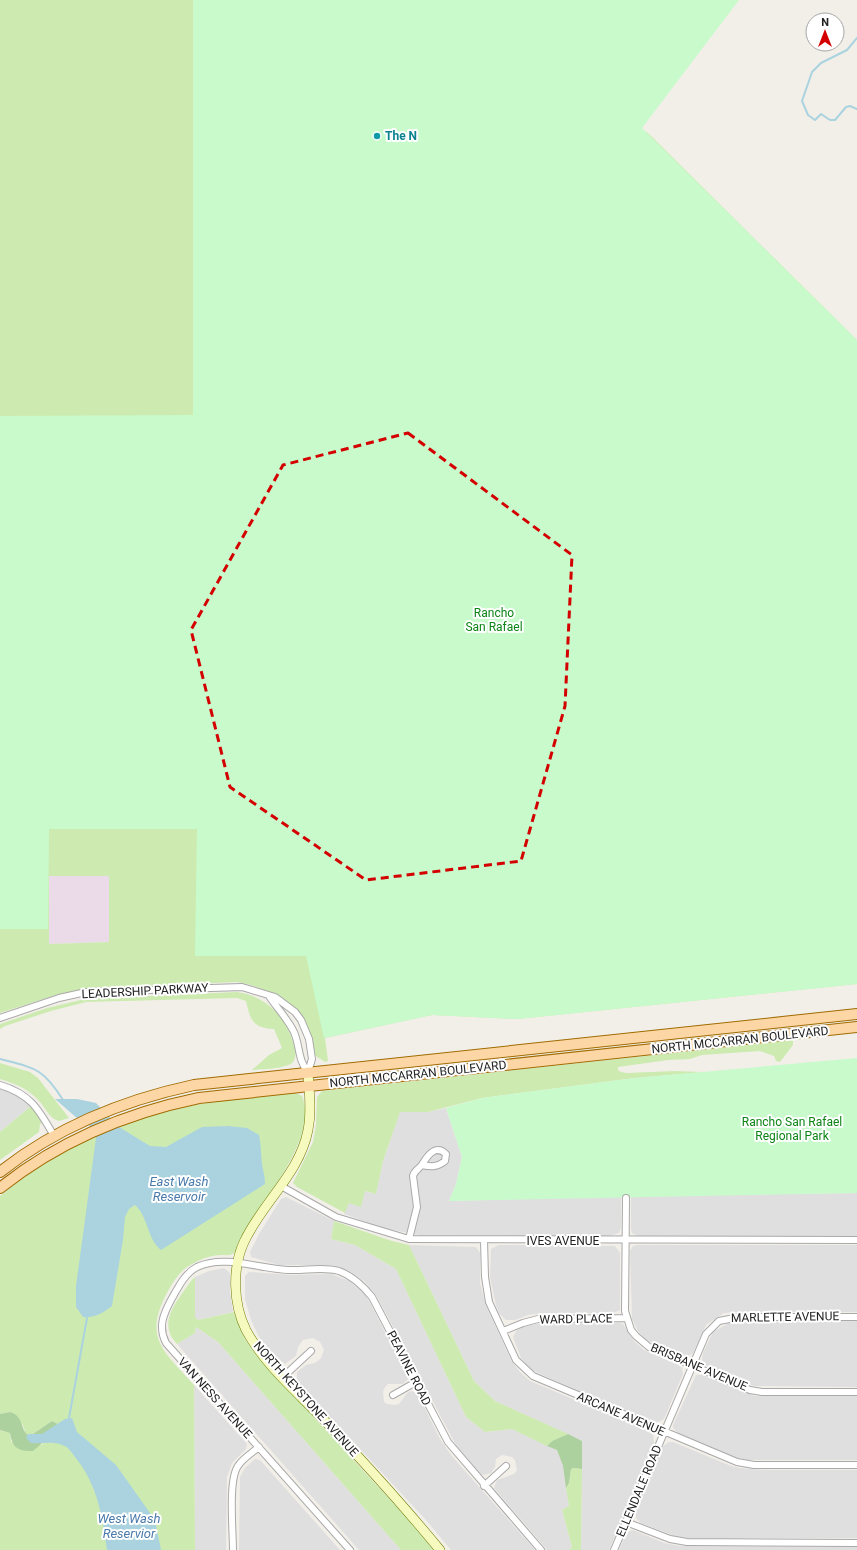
<svg xmlns="http://www.w3.org/2000/svg" width="857" height="1550" viewBox="0 0 857 1550" font-family="Roboto,sans-serif">
  <style>
    .residential { fill: #e0dfdf }
    .industrial { fill: #ebdbe8 }
    .grass { fill: #cdebb0; fill-rule: evenodd }
    .forest { fill: #add19e }
    .park { fill: #c8facc }
    .water { fill: #aad3df }
    .lines { fill: none; stroke-linecap: round; stroke-linejoin: round }
    .stream { stroke: #aad3df; stroke-width: 2 }
    .street-casing { stroke: #a9a9a9; stroke-width: 8 }
    .secondary-casing { stroke: #707d05; stroke-width: 10 }
    .primary-casing { stroke: #a06b00; stroke-width: 12 }
    .street { stroke: #fff; stroke-width: 6 }
    .secondary { stroke: #f7fabf; stroke-width: 9 }
    .primary { stroke: #fcd6a4; stroke-width: 10 }
    .marked { fill: none; stroke: #d40000; stroke-width: 3; stroke-dasharray: 8 5; stroke-linejoin: round }
    .culture-dot { fill: #0f9aa8; stroke: #fff; stroke-width: 1.5 }
    .labels { text-anchor: middle; dominant-baseline: central; stroke-width: 4; stroke-linejoin: round; paint-order: stroke }
    .culture-label { font-size: 12px; font-weight: bold; fill: #0d838f; stroke: #fff; text-anchor: start }
    .park-label { font-size: 12px; fill: #0c8416; stroke: #fff }
    .street-label { font-size: 12px; fill: #222; stroke: #fff }
    .water-label { font-size: 13px; font-style: italic; fill: #4a7aab; stroke: #fff }
  </style>
  <rect width="100%" height="100%" fill="#f2efe9"/>
  <path class="residential" d="M0 1089 20 1097 31 1106 0 1132Z
    M446 1108 462 1157 456 1184 449 1201 621 1196V1227L619 1233 609 1236 419 1235 387 1229 344 1214 349 1203 365 1191 376 1194 383 1161 400 1111 428 1112Z
    M857 1193V1236H638L632 1233 631 1229V1196Z
    M286 1197 334 1221 331 1239 355 1245 396 1269 466 1417 485 1432 512 1429 557 1450 563 1466 569 1506 562 1510 572 1547 569 1550H547L494 1488 497 1480 514 1474 517 1470 515 1460 512 1457 502 1455 496 1459 495 1467 491 1473 484 1475 481 1474 457 1447 376 1295 364 1281 349 1271 333 1265H279L251 1257 250 1252 259 1234 281 1199Z
    M409 1245 476 1247 480 1253V1283L486 1306 512 1362 521 1373 530 1381 644 1429 653 1435 654 1443 609 1550H581L582 1441 495 1401 474 1381Z
    M499 1245 615 1246 620 1253V1310L613 1313H543L528 1315 515 1320H506L499 1313 496 1305 490 1277 491 1249Z
    M637 1245H857V1312H738L724 1313 706 1325 693 1353 687 1357 683 1356 646 1340 638 1331 632 1319 630 1251 633 1246Z
    M224 1268 230 1273V1292L233 1312 198 1320 195 1317V1277L209 1271Z
    M249 1272 290 1275 331 1274 349 1281 364 1293 369 1301 407 1375 408 1379 403 1384H388L385 1387 383 1392 384 1402 387 1404 395 1405 399 1404 408 1392 412 1391 418 1394 440 1439 451 1455 535 1550H451L426 1520 297 1381V1372L306 1365 315 1363 321 1358 324 1350 320 1342 313 1338 303 1340 298 1347 296 1356 285 1364 275 1356 259 1337 251 1320 245 1299V1276Z
    M857 1321V1387L754 1386 707 1366 702 1360 703 1353 713 1332 729 1323Z
    M546 1323H619L623 1324 634 1341 644 1350 678 1365 682 1368 683 1374 664 1419 658 1422H651L531 1370 521 1358 513 1337 517 1330 527 1325Z
    M196 1327 218 1342 401 1550H359L177 1344 195 1333Z
    M696 1375H703L755 1396H857V1460H747L730 1456 679 1434 673 1428V1425Z
    M194 1385 247 1444 246 1449 232 1463 227 1477 226 1550H195Z
    M669 1442H673L731 1466 740 1468 765 1470H857V1538H688L675 1536 641 1523 636 1518V1510L662 1447Z
    M255 1459 260 1460 340 1550H239L240 1477 245 1468Z
    M633 1530 664 1543 680 1546 857 1547V1550H619L627 1532Z"/>
  <path class="industrial" d="M49 875 109 876V942L49 944Z"/>
  <path class="grass" d="M0 0H193V407L647 132 857 340V984L518 1019 432 1015 325 1038 328 1061 325 1062 313 1054C311 1046 310 1033 306 1026 289 1001 267 987 237 982L90 988 59 994 0 1013ZM49 876H109V942L49 944Z
    M237 992C265 996 285 1015 293 1042 296 1049 297 1056 293 1062 287 1069 262 1069 252 1070L269 1055 282 1048 274 1029C253 1028 250 1020 246 1001L237 998 86 1002 51 1011 5 1026 0 1029V1024L47 1008 85 999Z
    M793 1040V1045L780 1062 776 1061 774 1056 760 1051 702 1055 690 1059 668 1060 618 1067V1070L621 1072 627 1073 674 1071 704 1072 635 1078 482 1098 428 1112H400L383 1161 376 1194 365 1191 361 1207 349 1203 345 1213 297 1187 293 1183 313 1142 316 1125 317 1097 322 1091Z
    M0 1063 30 1072 38 1078 69 1118 59 1121C49 1118 47 1110 40 1102 29 1089 16 1084 0 1079Z
    M296 1093 302 1096C318 1135 269 1192 250 1224 245 1232 242 1247 234 1253 231 1256 226 1255 223 1255 212 1255 203 1258 194 1263 181 1269 175 1279 168 1291 142 1338 164 1351 194 1385L195 1550H0V1430L10 1433 11 1442 41 1445 62 1426 52 1421 30 1436 26 1435 23 1425 10 1412 0 1414V1196C57 1149 124 1119 196 1105 229 1098 262 1097 296 1093Z
    M31 1106 42 1123 40 1124 39 1132 0 1160V1132Z
    M334 1221 392 1241 409 1245 474 1381 495 1401 568 1434 552 1441 547 1446 512 1429 485 1432 466 1417 396 1269 355 1245 331 1239Z
    M195 1277V1317L198 1320 234 1312 246 1341 257 1356 408 1519 434 1550H401L218 1342 196 1327 195 1333 177 1344C160 1326 171 1309 183 1292 187 1287 190 1281 195 1277Z
    M574 1468 582 1469 581 1550H569L572 1547 562 1510 569 1506 566 1488 569 1483 571 1469Z"/>
  <path class="forest" d="M10 1412C25 1416 20 1433 30 1436L52 1421 62 1426 33 1451C18 1452 12 1447 10 1433L0 1430V1414Z
    M568 1434 582 1441V1469L574 1468 571 1469 569 1483 566 1488 563 1466 557 1450 547 1446 552 1441Z"/>
  <path class="park" d="M193 0H739L642 128 857 340V984L518 1019 432 1015 324 1038 306 956H195L197 829H49L48 929H0V416L193 415Z
    M857 1058V1193L449 1201 456 1184 462 1157 446 1108 482 1098 635 1078Z"/>
  <path class="water" d="M55 1099H77L96 1103 119 1127 150 1146 166 1147 202 1127 228 1126 247 1128 259 1135C261 1145 261 1154 262 1164 263 1171 265 1175 265 1184L161 1250C147 1239 148 1216 135 1205L129 1209 125 1217 123 1240 112 1306C103 1313 95 1318 83 1317L76 1307V1286L96 1138 90 1126 78 1119Z
    M72 1418 77 1432 116 1465 155 1520 161 1550H107C102 1516 98 1485 75 1457 72 1453 68 1446 62 1445 53 1441 41 1444 31 1443L26 1438 28 1434H42L65 1419Z"/>
  <g class="lines">
    <path class="stream" d="M857 38 847 50 821 63 812 72 802 101 808 115 815 120 821 114 830 120H835L846 107 850 106 857 109
      M0 1059C35 1068 43 1068 63 1100
      M69 1418 87 1318"/>
    <defs>
      <path id="street" d="M0 1018 59 998 86 992 242 987 275 997 295 1012 301 1020 309 1039 312 1059 308 1072C298 1061 300 1046 294 1032 287 1018 277 1008 269 996
        M0 1085C31 1094 39 1110 54 1136
        M281 1186 336 1217 409 1239 857 1240
        M626 1198 625 1311 631 1330 636 1336 649 1347 750 1390 762 1392H857
        M409 1239 417 1207 413 1176C415 1169 420 1169 423 1163 428 1155 436 1144 446 1154L445 1161C438 1167 431 1167 422 1165
        M484 1240 485 1277 489 1302 516 1360 533 1376 737 1462 754 1465H857
        M503 1331 523 1323 538 1319 627 1318
        M283 1377 311 1351
        M393 1395 416 1382
        M484 1486 506 1466
        M626 1522 670 1539 687 1542 857 1543
        M233 1550C233 1531 228 1480 238 1466 243 1458 252 1453 259 1447
        M350 1550 166 1343C158 1327 163 1315 171 1300 178 1288 184 1274 197 1267 225 1254 259 1269 288 1270 305 1271 322 1266 339 1271 353 1276 363 1286 372 1297L448 1442 541 1550
        M614 1550 706 1334 719 1321 740 1317H857"/>
      <path id="secondary" d="M308 1072C309 1091 312 1111 308 1130 300 1173 262 1203 244 1242 232 1268 233 1304 246 1330 264 1364 297 1392 323 1419 363 1461 403 1505 440 1550"/>
      <path id="primary" d="M0 1172C57 1127 124 1100 194 1085L857 1014
        M0 1188C59 1141 126 1113 199 1098L857 1027"/>
    </defs>
    <use href="#street" class="street-casing"/>
    <use href="#secondary" class="secondary-casing"/>
    <use href="#primary" class="primary-casing"/>
    <use href="#street" class="street"/>
    <use href="#secondary" class="secondary"/>
    <use href="#primary" class="primary"/>
  </g>
  <path class="marked" d="M408 433 572 555 565 706 521 861 366 880 230 787 191 630 283 465Z"/>
  <circle class="culture-dot" cx="377" cy="136" r="4"/>
  <g class="labels">
    <g class="culture-label">
      <text x="385" y="136">The N</text>
    </g>
    <g class="park-label">
      <text x="494" y="613">Rancho<tspan x="494" dy="14">San Rafael</tspan></text>
      <text x="792" y="1122">Rancho San Rafael<tspan x="792" dy="14">Regional Park</tspan></text>
    </g>
    <g class="street-label">
      <text transform="translate(145 991) rotate(-3)">LEADERSHIP PARKWAY</text>
      <text transform="translate(740 1040) rotate(-6)">NORTH MCCARRAN BOULEVARD</text>
      <text transform="translate(418 1074) rotate(-6)">NORTH MCCARRAN BOULEVARD</text>
      <text x="563" y="1241">IVES AVENUE</text>
      <text transform="translate(785 1317) rotate(-1)">MARLETTE AVENUE</text>
      <text transform="translate(576 1319) rotate(-1)">WARD PLACE</text>
      <text transform="translate(699 1367) rotate(23)">BRISBANE AVENUE</text>
      <text transform="translate(409 1368) rotate(63)">PEAVINE ROAD</text>
      <text transform="translate(215 1398) rotate(48)">VAN NESS AVENUE</text>
      <text transform="translate(306 1399) rotate(48)">NORTH KEYSTONE AVENUE</text>
      <text transform="translate(621 1414) rotate(23)">ARCANE AVENUE</text>
      <text transform="translate(639 1491) rotate(-67)">ELLENDALE ROAD</text>
    </g>
    <g class="water-label">
      <text x="179" y="1181">East Wash<tspan x="179" dy="15">Reservoir</tspan></text>
      <text x="129" y="1518">West Wash<tspan x="129" dy="15">Reservior</tspan></text>
    </g>
  </g>
  <g transform="translate(825 32)"><circle r="19" fill="#ffffff" stroke="#a7a7a7"/>
  <path d="M0-3L7 15L0 10L-7 15Z" fill="#d40000"/>
  <text y="-6" font-size="11" font-weight="bold" text-anchor="middle" fill="#222222">N</text>
  </g>
</svg>
